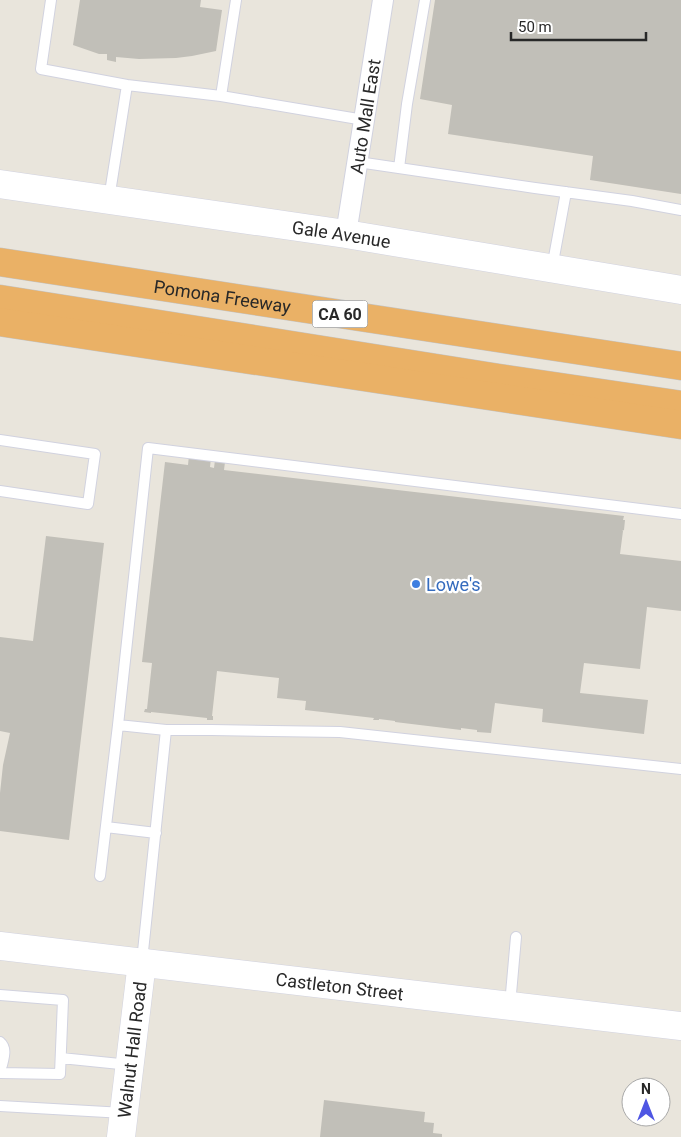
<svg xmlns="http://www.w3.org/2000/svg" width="681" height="1137" viewBox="0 0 681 1137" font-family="Roboto,sans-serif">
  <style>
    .building { fill: #c1bfb8 }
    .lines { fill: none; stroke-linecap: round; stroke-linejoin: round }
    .lane-casing { stroke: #d1d2df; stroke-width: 12 }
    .street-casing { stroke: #d1d2df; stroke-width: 22 }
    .secondary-casing { stroke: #d1d2df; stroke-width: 29 }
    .highway-casing { stroke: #c3c3c3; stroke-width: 29 }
    .lane { stroke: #fff; stroke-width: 10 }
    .street { stroke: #fff; stroke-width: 20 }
    .secondary { stroke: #fff; stroke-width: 28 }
    .highway { stroke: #eab166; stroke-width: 28 }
    .shop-dot { fill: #3f7fe0; stroke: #fff; stroke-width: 2 }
    .labels { text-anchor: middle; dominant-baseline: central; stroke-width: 4.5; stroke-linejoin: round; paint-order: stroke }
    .shield { fill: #fff; stroke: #686868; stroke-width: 1 }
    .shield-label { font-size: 16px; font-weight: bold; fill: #282828 }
    .street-label { font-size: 18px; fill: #282828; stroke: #fff }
    .shop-label { font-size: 18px; fill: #366cbe; stroke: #fff; text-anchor: start }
  </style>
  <rect width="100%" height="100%" fill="#e9e5dc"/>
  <path class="building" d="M80 0H201L200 7 222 10 216 51 192 56 176 58 139 59 116 57V62L107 60V54H99L73 45Z
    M435 0H681V194L590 180 593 156 448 134 452 105 420 99Z
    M189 455 211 458 210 467 214 468 215 460 225 462 224 470 624 516 623 520H625L624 530 622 531H623L620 554 681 561V611L647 607 640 669 584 663 580 693 648 700 644 734 542 722 543 709 495 703 491 733 477 732V730L461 728V730L395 722V721L379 719V720H373L374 718 305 710 306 701 277 698 279 678 217 671 212 716H213V720H207V718L151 712V713L144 712 145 709H147L152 663 142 662 165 462 188 465Z
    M46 536 104 543 69 840 0 831V793L3 765 10 733 0 731V637L33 641Z
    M324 1100 425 1112 424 1122 434 1123 433 1133 442 1134V1137H320Z"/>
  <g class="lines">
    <defs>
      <path id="lane" d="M51 0 41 69 127 85
        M221 96 364 120
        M358 162 535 188 632 201 681 210
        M399 168 407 104 425 0
        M109 199 127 85 221 96 236 0
        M552 268 566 192
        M0 440 95 454 88 504 0 491
        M166 730H211L340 732 681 769
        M106 827 156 833
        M100 876 118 725
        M142 961 166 730 118 725 148 448 681 514
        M0 995 63 1000 60 1074 0 1073
        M510 1005 516 937
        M0 1042C7 1048 4 1057 2 1065H0
        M61 1058 130 1065
        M0 1106 124 1113"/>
      <g id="street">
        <path id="s1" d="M346 234 383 0"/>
      </g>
      <g id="secondary">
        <path id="s2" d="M0 184 346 234 681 290"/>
        <path id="s3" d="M0 946 681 1026"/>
        <path id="s4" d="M121 1137 142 962"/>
      </g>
      <g id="highway">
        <path id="s5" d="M0 262 681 366"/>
        <path d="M0 299 499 378 681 405"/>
        <path d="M0 322 681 425"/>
      </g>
    </defs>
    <use href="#lane" class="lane-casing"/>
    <use href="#street" class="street-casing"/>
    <use href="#secondary" class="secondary-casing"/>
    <use href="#highway" class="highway-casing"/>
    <use href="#lane" class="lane"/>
    <use href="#street" class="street"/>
    <use href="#secondary" class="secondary"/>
    <use href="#highway" class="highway"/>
  </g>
  <circle class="shop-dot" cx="416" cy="584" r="5"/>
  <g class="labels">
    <rect class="shield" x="312.5" y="300.5" width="55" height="27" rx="4"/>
    <g class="shield-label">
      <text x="340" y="314">CA 60</text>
    </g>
    <g class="street-label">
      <text stroke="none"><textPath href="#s1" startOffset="119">Auto Mall East</textPath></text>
      <text stroke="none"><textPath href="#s2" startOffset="345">Gale Avenue</textPath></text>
      <text stroke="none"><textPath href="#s5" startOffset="225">Pomona Freeway</textPath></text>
      <text stroke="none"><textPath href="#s3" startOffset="342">Castleton Street</textPath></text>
      <text stroke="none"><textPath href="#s4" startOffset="88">Walnut Hall Road</textPath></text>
    </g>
    <g class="shop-label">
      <text x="426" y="584">Lowe's</text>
    </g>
  </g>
  <g transform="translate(646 1102)"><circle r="24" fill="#ffffff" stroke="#a9a9a9"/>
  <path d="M0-4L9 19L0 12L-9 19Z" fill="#4f56e3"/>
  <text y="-8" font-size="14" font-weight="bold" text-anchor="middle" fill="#282828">N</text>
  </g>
  <path d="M511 32v8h135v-8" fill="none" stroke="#282828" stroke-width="2.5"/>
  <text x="518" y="32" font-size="15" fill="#282828" stroke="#ffffff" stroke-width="4" paint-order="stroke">50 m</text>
</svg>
